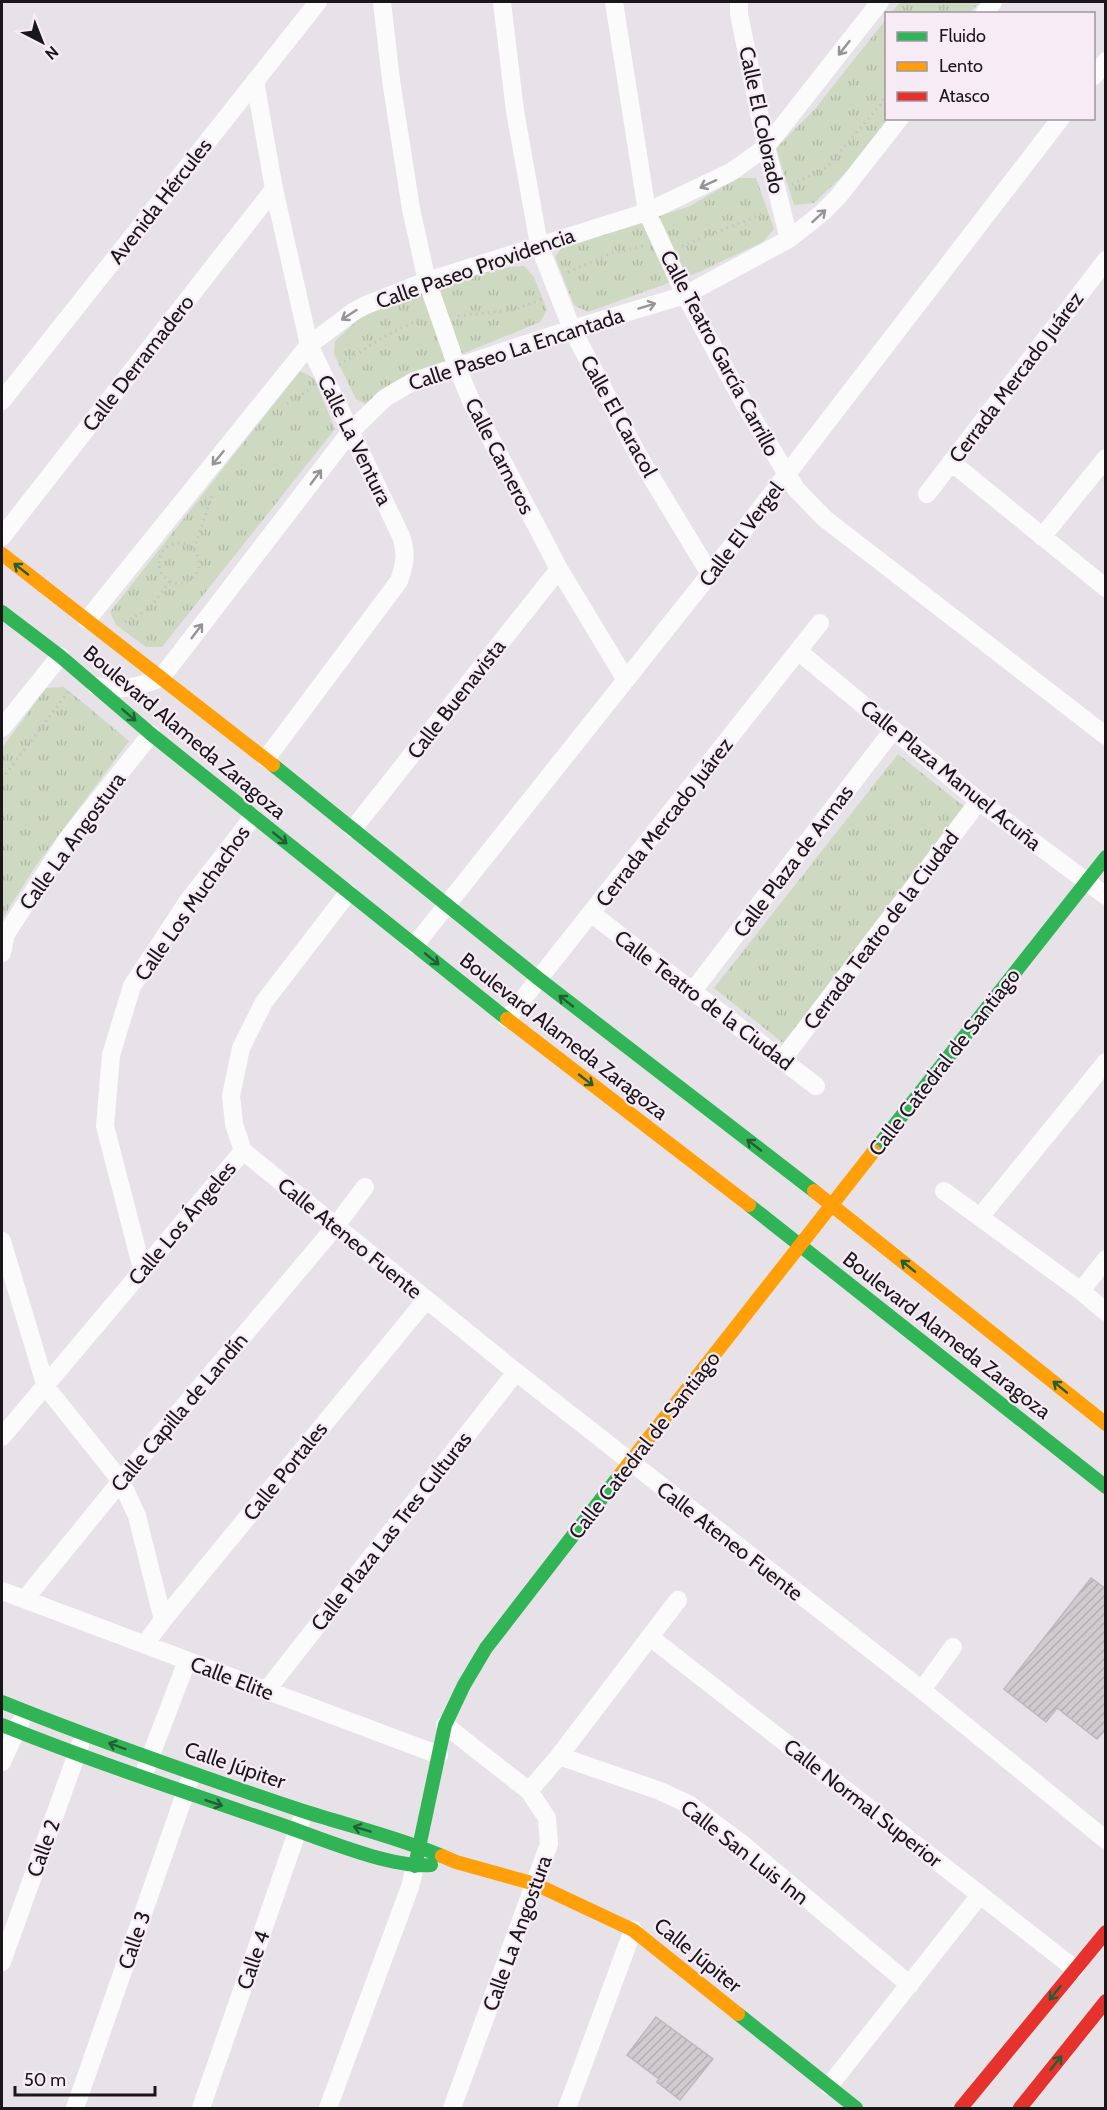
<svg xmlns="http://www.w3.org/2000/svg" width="1107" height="2110" viewBox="0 0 1107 2110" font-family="Cabin,sans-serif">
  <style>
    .grass { fill: url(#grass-tufts) }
    .building { fill: url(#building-hatch); stroke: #bdb8bc; stroke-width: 1.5 }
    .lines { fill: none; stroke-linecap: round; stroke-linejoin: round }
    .path { stroke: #c4c2c4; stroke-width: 3; stroke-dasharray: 1.5 4.5; stroke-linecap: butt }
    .street { stroke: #fbfbfb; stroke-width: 18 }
    .fast { stroke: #30b455; stroke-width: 14 }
    .slow { stroke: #ff9f0a; stroke-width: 14 }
    .jam { stroke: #e5322d; stroke-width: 14 }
    .oneway { stroke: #969496 }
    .oneway2 { stroke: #245e35 }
    .labels { text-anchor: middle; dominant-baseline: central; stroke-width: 4.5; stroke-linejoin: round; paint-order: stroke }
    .street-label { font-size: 21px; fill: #1a171a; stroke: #f7ecf6 }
  </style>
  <defs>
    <pattern id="grass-tufts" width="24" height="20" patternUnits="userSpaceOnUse" patternTransform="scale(1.5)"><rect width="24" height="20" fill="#ced9c2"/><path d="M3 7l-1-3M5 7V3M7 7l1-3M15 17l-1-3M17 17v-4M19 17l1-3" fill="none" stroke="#b0baa6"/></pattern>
    <pattern id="building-hatch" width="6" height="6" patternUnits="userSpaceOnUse" patternTransform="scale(1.5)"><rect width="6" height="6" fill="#d0cbce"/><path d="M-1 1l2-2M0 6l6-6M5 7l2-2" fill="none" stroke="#b2aeb0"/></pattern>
  </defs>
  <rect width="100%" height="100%" fill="#e7e2e7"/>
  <path class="grass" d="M900 2H980L970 13H891Z
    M886 19V118L889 119 852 167 814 203 794 205 776 148 815 109Z
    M738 178H756L774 229 763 242 699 272 588 312 574 305 555 257 564 244 622 228 690 206Z
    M524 266 534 277 547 310 540 322 411 375 366 404 356 399 334 354 335 341 362 316 489 269Z
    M300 371 314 378 335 429 162 647H146L116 625 110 612Z
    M64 687 129 741 35 867 2 919V748L46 688Z
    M898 754 967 809 783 1043 714 988Z"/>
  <path class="building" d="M1091 1578 1106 1589V1729L1097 1739 1057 1708 1046 1722 1004 1689Z
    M656 2017 713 2059 680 2100 657 2082 659 2079 627 2055Z"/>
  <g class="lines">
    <path class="path" d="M905 2 906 14
      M942 14V2
      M792 184 826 168 880 105 886 95
      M682 246 765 213
      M568 272 613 253 643 246
      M458 316 514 310 542 299
      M339 365 387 335 422 318
      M287 404 312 388
      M159 563a20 20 0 1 1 40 0a20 20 0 1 1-40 0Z
      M194 549 212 496
      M125 622 149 609 170 581
      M2 779 68 692"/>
    <path class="street" d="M382 2 391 80 411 209 427 281 457 367 472 403 559 569 626 680
      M502 2 515 111 539 245 572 329 638 455 710 574
      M614 2 647 212 685 295 745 405 796 489 824 518 1106 736
      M739 2V14L766 147 789 239
      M984 14 993 2
      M1094 76 1106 61
      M255 81 274 189 309 345 401 536C407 553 405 564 399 581L266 759
      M2 401 318 2
      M951 462 1106 588
      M927 494 1106 260
      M2 537 274 189
      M1042 537 1106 458
      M87 620 309 345 353 312 366 305 427 281 647 212 731 172 766 147 880 2
      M798 651 979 801 1106 896
      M96 686C119 691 139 687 161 678L351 431 385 398 414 381 572 329 685 295 789 239 822 213 838 197 900 118
      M2 728 60 656
      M353 829 559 569
      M592 914 816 1086
      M415 945 710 574 1061 118
      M2 953 6 934 68 838 151 734
      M692 992 893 730
      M507 1019 820 623
      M782 1060 979 801
      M243 1151 516 1372 922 1690 1106 1840
      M243 1151 234 1124 231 1096 241 1048 264 1002 348 893
      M944 1191 1081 1291 1106 1312
      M980 1217 1106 1062
      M2 1241 46 1387 121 1481 137 1516 163 1620
      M142 1269 105 1126 111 1055 132 986 188 901 253 817
      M1081 1291 1106 1259
      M2 1437 243 1151
      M2 1591 439 1755
      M25 1599 121 1481 335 1227 365 1187
      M650 1637 1075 1969
      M145 1644 163 1620 426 1300
      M922 1690 953 1647
      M266 1691 516 1372
      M445 1725 529 1791 547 1818 549 1844 452 2108
      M559 1756 660 1791 690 1805 741 1843 910 1985
      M2 1762 21 1721
      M146 1768 187 1661
      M529 1791 559 1756 678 1600
      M2 1962 80 1745
      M829 2086 980 1895
      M75 2108 189 1782
      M201 2108 301 1821
      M328 2108 410 1887 415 1866
      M567 2108 633 1930"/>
    <path class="fast" d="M2 612 60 656 151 734 507 1019
      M273 765 539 979 814 1191
      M874 1151 1106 857
      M749 1205 1106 1487
      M2 1702C101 1742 202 1777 303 1811 350 1826 397 1837 442 1856
      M2 1725C94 1762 188 1793 282 1825 322 1839 390 1868 431 1865
      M415 1866 445 1725 464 1685 486 1648 619 1476
      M738 2014 856 2108"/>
    <path class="slow" d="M2 554 273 765
      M507 1019 749 1205
      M814 1191 1106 1424
      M619 1476 874 1151
      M442 1856 456 1862 535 1884 633 1930 738 2014"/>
    <path class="jam" d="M961 2108 1106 1932
      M1020 2108 1106 2001"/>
  </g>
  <defs><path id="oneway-shaft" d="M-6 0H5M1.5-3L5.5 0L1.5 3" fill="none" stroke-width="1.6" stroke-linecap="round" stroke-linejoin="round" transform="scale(1.5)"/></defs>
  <g class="oneway">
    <use href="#oneway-shaft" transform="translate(844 48) rotate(128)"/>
    <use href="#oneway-shaft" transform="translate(708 184) rotate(155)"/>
    <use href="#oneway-shaft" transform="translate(819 216) rotate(-42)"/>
    <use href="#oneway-shaft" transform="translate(647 306) rotate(-17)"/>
    <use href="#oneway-shaft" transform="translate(349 315) rotate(147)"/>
    <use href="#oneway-shaft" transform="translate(218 458) rotate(129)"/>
    <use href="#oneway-shaft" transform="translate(316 477) rotate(-53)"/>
    <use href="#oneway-shaft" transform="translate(197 631) rotate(-53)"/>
  </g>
  <g class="oneway2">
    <use href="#oneway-shaft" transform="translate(21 569) rotate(-142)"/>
    <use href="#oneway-shaft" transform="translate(129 715) rotate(41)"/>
    <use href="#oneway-shaft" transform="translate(280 838) rotate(39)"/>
    <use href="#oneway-shaft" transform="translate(432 959) rotate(39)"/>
    <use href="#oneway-shaft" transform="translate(566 1001) rotate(-142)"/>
    <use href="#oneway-shaft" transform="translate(586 1080) rotate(38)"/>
    <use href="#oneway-shaft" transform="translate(754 1145) rotate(-142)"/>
    <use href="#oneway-shaft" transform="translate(908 1266) rotate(-141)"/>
    <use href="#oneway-shaft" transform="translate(1060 1387) rotate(-141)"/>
    <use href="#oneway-shaft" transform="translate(117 1746) rotate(-160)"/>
    <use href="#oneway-shaft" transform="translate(214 1803) rotate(19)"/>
    <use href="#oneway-shaft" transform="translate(362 1829) rotate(-163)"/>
    <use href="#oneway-shaft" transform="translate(1055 1993) rotate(129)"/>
    <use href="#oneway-shaft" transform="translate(1056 2063) rotate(-52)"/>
  </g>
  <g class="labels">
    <g class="street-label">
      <text transform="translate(762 120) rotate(78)">Calle El Colorado</text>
      <text transform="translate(160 201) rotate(-52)">Avenida Hércules</text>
      <text transform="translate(475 268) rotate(-19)">Calle Paseo Providencia</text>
      <text transform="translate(516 349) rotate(-18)">Calle Paseo La Encantada</text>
      <text transform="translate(720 353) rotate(62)">Calle Teatro García Carrillo</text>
      <text transform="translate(138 363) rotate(-52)">Calle Derramadero</text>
      <text transform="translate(1016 377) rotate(-53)">Cerrada Mercado Juárez</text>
      <text transform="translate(619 416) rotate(61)">Calle El Caracol</text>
      <text transform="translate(355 440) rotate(64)">Calle La Ventura</text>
      <text transform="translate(500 456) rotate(63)">Calle Carneros</text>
      <text transform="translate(741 534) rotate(-53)">Calle El Vergel</text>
      <text transform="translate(456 699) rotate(-52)">Calle Buenavista</text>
      <text transform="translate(185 732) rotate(40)">Boulevard Alameda Zaragoza</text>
      <text transform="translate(951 775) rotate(39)">Calle Plaza Manuel Acuña</text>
      <text transform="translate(664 822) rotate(-52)">Cerrada Mercado Juárez</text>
      <text transform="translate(72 841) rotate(-54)">Calle La Angostura</text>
      <text transform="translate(793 861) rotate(-53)">Calle Plaza de Armas</text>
      <text transform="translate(192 903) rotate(-55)">Calle Los Muchachos</text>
      <text transform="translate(881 930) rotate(-53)">Cerrada Teatro de la Ciudad</text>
      <text transform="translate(704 1000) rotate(37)">Calle Teatro de la Ciudad</text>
      <text transform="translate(564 1036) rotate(38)">Boulevard Alameda Zaragoza</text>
      <text transform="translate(944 1062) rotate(-52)">Calle Catedral de Santiago</text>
      <text transform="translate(182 1223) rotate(-50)">Calle Los Ángeles</text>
      <text transform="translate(350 1238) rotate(39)">Calle Ateneo Fuente</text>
      <text transform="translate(947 1335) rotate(38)">Boulevard Alameda Zaragoza</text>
      <text transform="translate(179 1412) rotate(-50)">Calle Capilla de Landín</text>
      <text transform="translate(644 1445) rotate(-52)">Calle Catedral de Santiago</text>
      <text transform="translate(285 1471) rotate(-51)">Calle Portales</text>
      <text transform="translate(391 1531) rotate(-52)">Calle Plaza Las Tres Culturas</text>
      <text transform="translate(730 1541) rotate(38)">Calle Ateneo Fuente</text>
      <text transform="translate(232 1678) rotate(21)">Calle Elite</text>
      <text transform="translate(235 1765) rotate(19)">Calle Júpiter</text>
      <text transform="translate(863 1803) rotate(38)">Calle Normal Superior</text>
      <text transform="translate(43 1848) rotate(-70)">Calle 2</text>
      <text transform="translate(745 1852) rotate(38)">Calle San Luis Inn</text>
      <text transform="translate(517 1933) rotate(-70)">Calle La Angostura</text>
      <text transform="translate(134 1940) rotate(-71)">Calle 3</text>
      <text transform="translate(698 1955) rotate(39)">Calle Júpiter</text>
      <text transform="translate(253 1960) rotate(-71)">Calle 4</text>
    </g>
  </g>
  <rect width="1107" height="2110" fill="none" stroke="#1a171a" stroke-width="6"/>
  <rect x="885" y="12" width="210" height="108" fill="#f7ecf6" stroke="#9f979e" stroke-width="1.5"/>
  <rect x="897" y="32" width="30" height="9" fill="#30b455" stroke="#9f979e" stroke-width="1.5"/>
  <text x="939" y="42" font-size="18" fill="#1a171a">Fluido</text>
  <rect x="897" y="62" width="30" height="9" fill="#ff9f0a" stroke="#9f979e" stroke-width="1.5"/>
  <text x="939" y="72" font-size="18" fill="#1a171a">Lento</text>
  <rect x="897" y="92" width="30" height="9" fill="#e5322d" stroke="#9f979e" stroke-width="1.5"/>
  <text x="939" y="102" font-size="18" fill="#1a171a">Atasco</text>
  <g transform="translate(42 42) rotate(138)" stroke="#f7ecf6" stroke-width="4.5" paint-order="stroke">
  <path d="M0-4.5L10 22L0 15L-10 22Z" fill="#1a171a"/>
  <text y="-9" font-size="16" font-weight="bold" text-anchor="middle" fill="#1a171a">N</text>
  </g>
  <path d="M15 2086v9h140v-9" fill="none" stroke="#1a171a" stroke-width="3"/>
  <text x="24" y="2086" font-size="18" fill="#1a171a" stroke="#f7ecf6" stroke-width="4.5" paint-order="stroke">50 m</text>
</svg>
